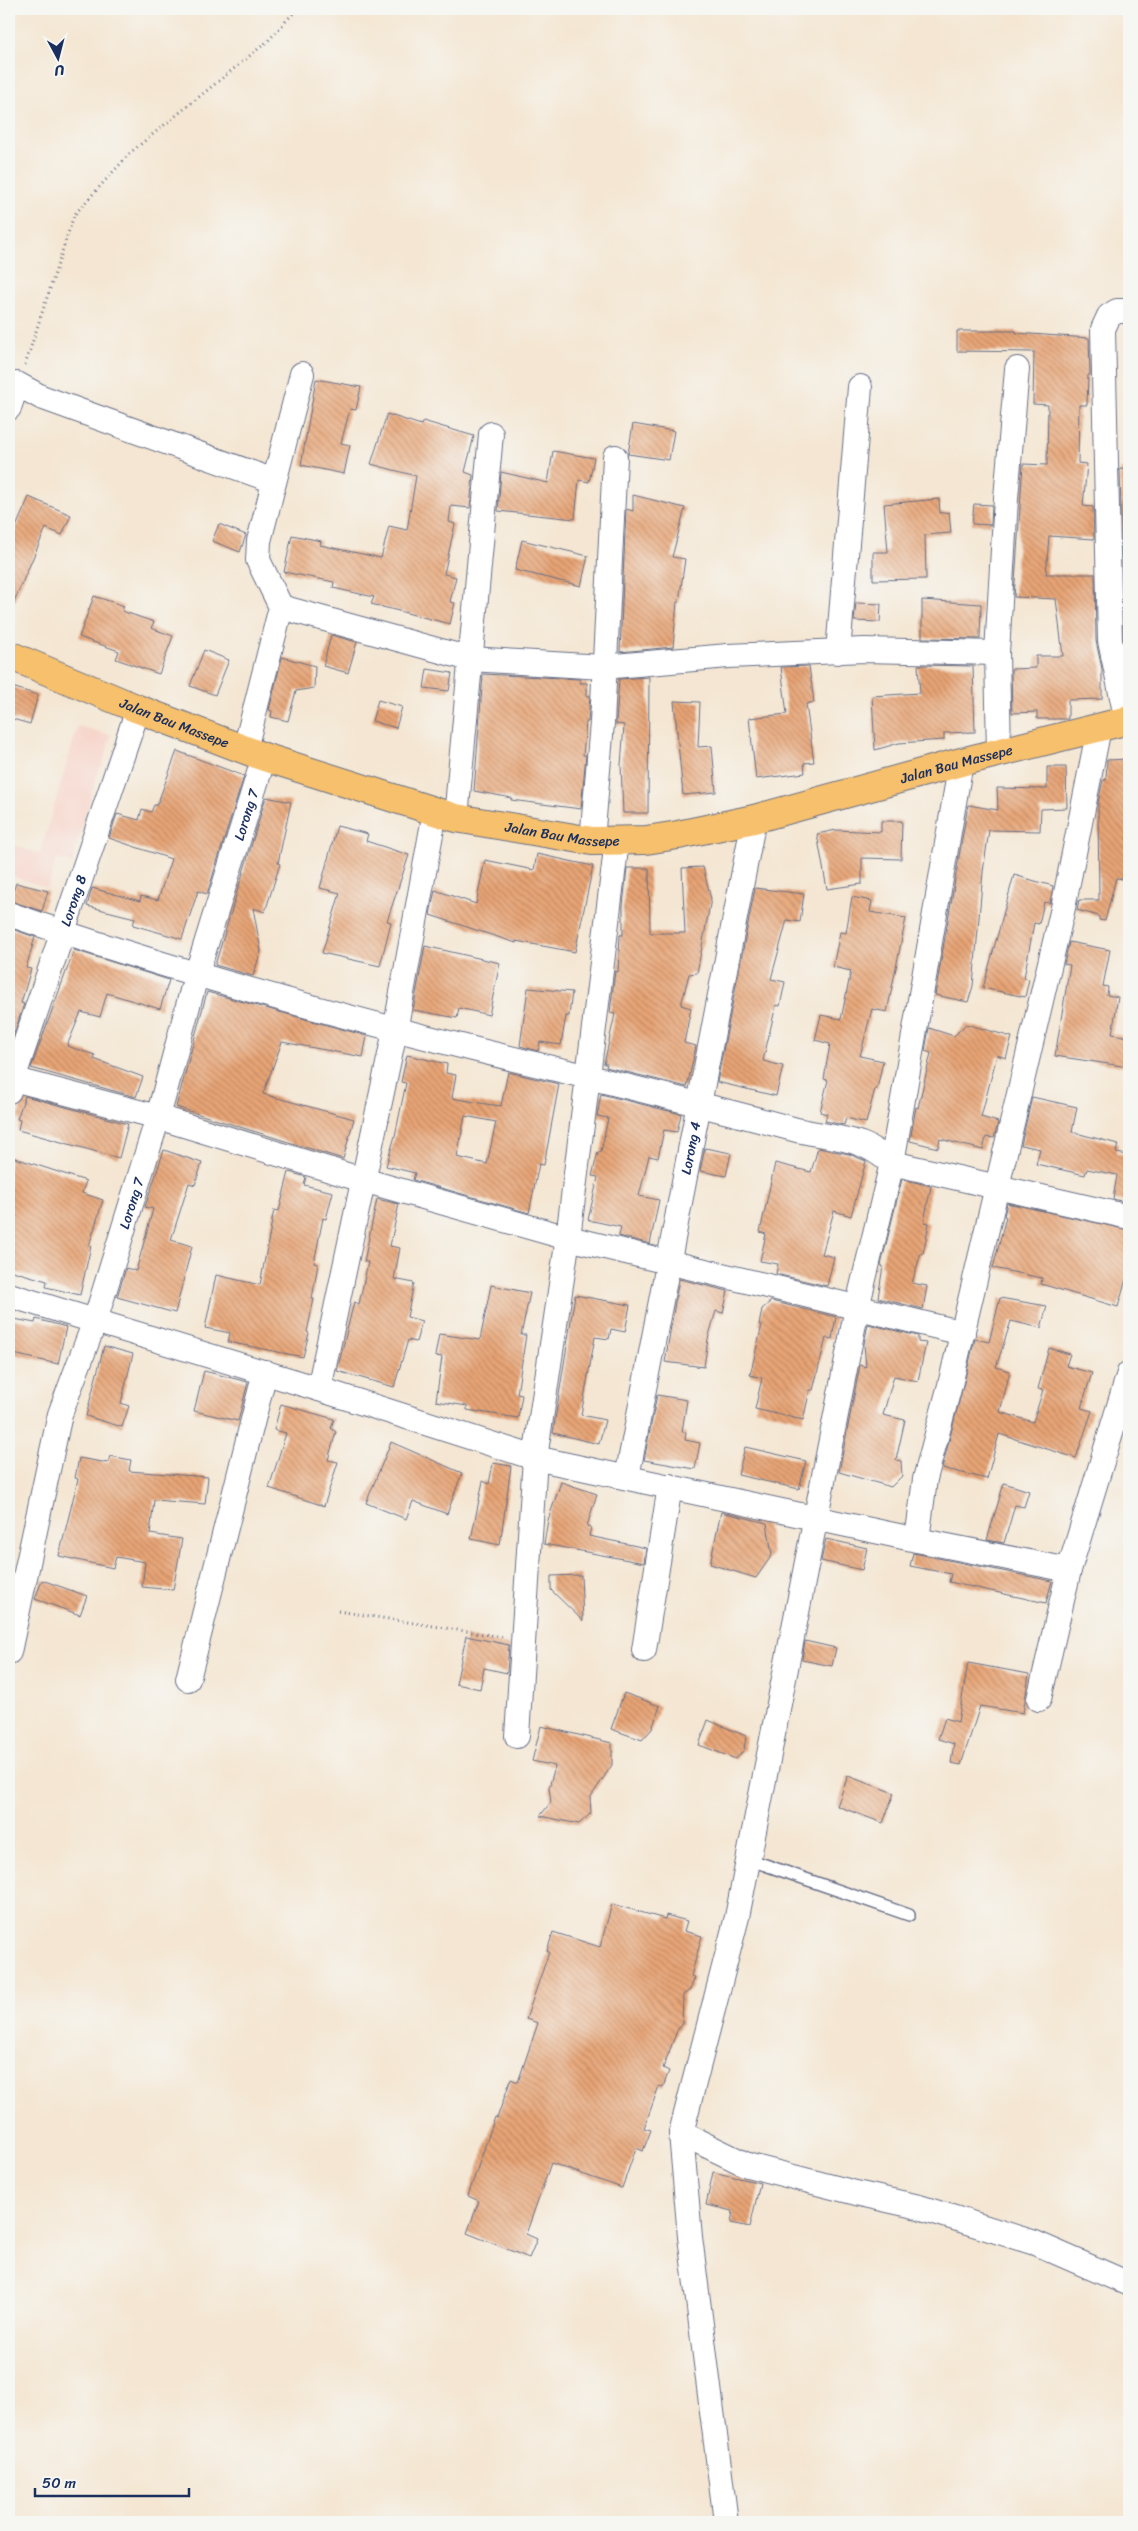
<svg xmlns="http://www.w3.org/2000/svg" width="1138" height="2531" viewBox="0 0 1138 2531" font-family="Sriracha,sans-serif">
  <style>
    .built { fill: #f7d1c6 }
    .building { fill: url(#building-back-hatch); fill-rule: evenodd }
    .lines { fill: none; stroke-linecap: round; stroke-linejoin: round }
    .service-casing { stroke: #676f87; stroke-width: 14 }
    .minor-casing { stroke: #676f87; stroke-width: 26 }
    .primary-casing { stroke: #676f87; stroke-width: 30 }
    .path { stroke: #676f87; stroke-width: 3; stroke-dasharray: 1 4; stroke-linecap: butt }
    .service { stroke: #fff; stroke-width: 11 }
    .minor { stroke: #fff; stroke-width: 24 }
    .primary { stroke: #f7c06c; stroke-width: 28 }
    .labels { text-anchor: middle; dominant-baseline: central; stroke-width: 4; stroke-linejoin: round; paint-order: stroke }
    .street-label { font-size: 14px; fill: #1b2f5e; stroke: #f6f6f2 }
  </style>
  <defs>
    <pattern id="building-back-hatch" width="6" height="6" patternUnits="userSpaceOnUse" patternTransform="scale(1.25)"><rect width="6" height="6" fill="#e8a475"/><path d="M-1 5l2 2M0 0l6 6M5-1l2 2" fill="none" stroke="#bb8663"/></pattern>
  </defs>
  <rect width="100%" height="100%" fill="#f6f6f2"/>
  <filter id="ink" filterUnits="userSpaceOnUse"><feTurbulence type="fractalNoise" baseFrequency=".02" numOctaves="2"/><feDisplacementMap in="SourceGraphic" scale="10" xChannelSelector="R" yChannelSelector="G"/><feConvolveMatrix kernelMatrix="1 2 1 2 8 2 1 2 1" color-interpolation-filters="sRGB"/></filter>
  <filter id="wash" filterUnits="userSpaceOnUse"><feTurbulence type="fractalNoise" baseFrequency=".0096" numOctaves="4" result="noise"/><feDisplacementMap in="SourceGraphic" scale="20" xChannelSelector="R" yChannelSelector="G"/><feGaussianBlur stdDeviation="1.12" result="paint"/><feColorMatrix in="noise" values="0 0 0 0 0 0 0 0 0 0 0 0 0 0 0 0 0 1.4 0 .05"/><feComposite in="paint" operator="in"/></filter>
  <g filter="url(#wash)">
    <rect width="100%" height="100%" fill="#f4e6d2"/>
    <path class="built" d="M78 726 111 735 102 767H99L72 863 56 859 48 888 9 875V844L40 854Z"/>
    <g id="blocks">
      <path class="building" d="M957 331H1016V333L1089 338 1090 375H1088L1087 405H1079L1078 463 1087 464 1083 506 1093 507 1094 539 1049 536 1046 574H1095L1096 641 1102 669V699L1068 700V719H1037V712L1012 713 1011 669 1036 668V656H1063L1056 599 1014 597 1023 464 1047 465 1048 405 1033 404 1034 352 957 351Z
        M316 379 361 387 356 410 350 409 341 443 350 445 344 474 301 465Z
        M387 414 421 425 423 421 474 436 465 472 473 475 470 508 451 506 449 522 455 524 444 574 456 577 450 602 455 603 450 624 371 604 374 597 333 588 334 582 284 572 292 535 321 541 320 545 381 558 389 526 407 530 416 476 371 464Z
        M633 424 674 431 669 460 628 454Z
        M553 451 594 458 589 482 579 480 575 519 498 511 501 472 548 483Z
        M1120 469 1129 470V665L1124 639Z
        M633 495 685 508 672 557 685 559 679 602H677L673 647 620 652 626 509 633 511Z
        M29 497 71 515 62 535 46 528 9 613V543Z
        M939 499 940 513 949 512 951 533 925 535 926 579 873 580V552H888L884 504Z
        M974 504 992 505 991 525 972 524Z
        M219 524 246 535 240 552 212 541Z
        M522 540 588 556 581 586 515 570Z
        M94 596 124 606 122 611 154 622 151 628 173 636 159 674 116 659 119 651 79 637Z
        M922 600 981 604 980 639 922 638Z
        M856 603 881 604 880 622 854 621Z
        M331 635 357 642 348 673 323 666Z
        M204 650 229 660 215 695 190 686Z
        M282 657 315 666 314 688 296 691 288 721 271 717 272 711 269 710Z
        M918 665 973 666 975 732 944 733V740L899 743 875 750 872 696 920 693Z
        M809 666 814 702 806 704 814 762 804 763 805 773 756 779 749 718 787 714 781 667Z
        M427 669 452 673 449 691 424 688Z
        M483 674 580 679V683H587V696H590L588 722H586L583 755H586L581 809 511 800 512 798 474 791Z
        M649 677 648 813H623L621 765 624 725 616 724 619 679Z
        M12 687 38 695 30 724 9 718V696Z
        M378 700 402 707 396 728 372 721Z
        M674 701 700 702 698 747 712 746 716 792 683 795Z
        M177 751 244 776 207 894 198 891 182 939 133 925 135 918 87 906 92 888 140 901 141 896 158 900 171 859 109 838 117 814 139 820 142 809 151 812 154 805H157Z
        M1129 759V880L1116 878 1105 921 1099 920V916L1077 910 1079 900H1099L1098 803 1103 780H1106L1107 760Z
        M1047 767H1066L1067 808 1041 809 1040 831 989 830 983 872 973 986 968 1002 935 995 968 805 998 810 997 788 1047 789Z
        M266 797 291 802 278 863 280 864 265 912 253 908 261 951 253 976 215 965Z
        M881 821H902L901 859 862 858V884L827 889 817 834 836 830 881 832Z
        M337 826 368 834 366 841 409 855 387 921 391 922 380 966 322 953 340 893 320 888Z
        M537 854 593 866 575 952 516 941V943L430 915 435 890 476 904 485 860 534 870Z
        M703 867 711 899 697 973 689 974 681 1005 691 1008 684 1043 696 1046 687 1087 606 1067 607 1064H604L615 1014 610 1013 615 971 618 972 620 935H623V906L627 868H649L650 933H685L682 868Z
        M1014 875 1053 886 1050 903 1044 902 1039 924 1034 923 1024 978 1029 979 1025 997 983 988Z
        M16 883 48 891 42 911 10 901Z
        M755 888 804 894 800 922 787 920 771 979 785 982 780 1006 776 1005 763 1061 783 1066 776 1096 717 1082Z
        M852 897 872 901 870 912 906 918 887 1012 872 1009 860 1056 883 1061 877 1089H875L866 1123 846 1118 844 1125 825 1121 827 1114 820 1112 828 1080 824 1079 830 1044 815 1040 821 1015 841 1019 851 971 833 967 840 932 846 933Z
        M9 928 35 937 26 968 31 969 21 1003 24 1004 9 1049Z
        M1069 942 1110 950 1103 986 1108 987 1107 995 1118 997 1112 1034 1129 1037V1067L1055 1056 1070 965 1064 964Z
        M425 946 500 963 489 1015 459 1008 457 1018 413 1010Z
        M74 950 169 980 160 1009 107 993 100 1017 81 1012 67 1046 95 1055 94 1059 143 1077 136 1097 31 1068Z
        M528 988 572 992 569 1016H566L561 1045 540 1042 538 1051 520 1046Z
        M207 992 367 1036 363 1057 282 1042 263 1094 354 1119 343 1159 176 1107Z
        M966 1024 1012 1037 1006 1058 997 1055 981 1117 998 1122 994 1138 986 1137 983 1150 940 1139 938 1148 910 1141 916 1107 918 1108 931 1053 925 1051 929 1028 954 1036Z
        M407 1055 447 1064 446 1073 456 1075 452 1098 486 1104 501 1106 508 1072 559 1084 544 1165 539 1164 529 1213 413 1180 415 1173 386 1166 395 1136 406 1083 401 1082ZM465 1116 496 1122 487 1164 457 1157Z
        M601 1094 681 1114 677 1132 664 1130 658 1158 649 1156 639 1196 659 1200 650 1244 619 1236 621 1227 588 1220 598 1177 592 1176 598 1152H601L608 1118 597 1116Z
        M25 1096 128 1124 119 1158 18 1130 20 1120 17 1119Z
        M1032 1097 1077 1107 1072 1132 1118 1144 1116 1153 1129 1155V1203L1113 1199 1117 1175 1087 1169 1085 1175 1036 1164 1040 1149 1021 1145Z
        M705 1148 731 1153 726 1176 700 1171Z
        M818 1148 849 1154 866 1161 851 1216 834 1211 822 1254 834 1257 827 1286 776 1274 778 1264 760 1261 766 1234 760 1232 775 1163 811 1172Z
        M164 1150 202 1163 195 1185 189 1183 171 1240 192 1246 175 1313 117 1297 126 1268 136 1271 153 1209 145 1207Z
        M9 1156 86 1181 82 1193 103 1200 89 1246H91L80 1295 46 1287 47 1281 9 1270Z
        M289 1172 306 1177 304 1185 333 1192 326 1219 323 1218 314 1263 318 1264 312 1299H314L307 1332 309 1333 303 1357 228 1342 230 1333 205 1328 216 1275 260 1285 274 1210 279 1211Z
        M902 1179 931 1186 924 1222 929 1223 923 1254 921 1253 912 1283 927 1286 923 1309 878 1298 883 1266 881 1265Z
        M377 1199 399 1204 390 1246 400 1248 394 1279 414 1283 407 1317 422 1321 416 1342 408 1340 394 1387 337 1371 354 1302 359 1304 368 1262H364Z
        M1007 1203 1129 1230V1269L1118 1307 1041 1284 1042 1278 993 1268 1006 1217 1004 1216Z
        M679 1279 728 1291 723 1313 716 1311 708 1339 704 1367 665 1362Z
        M491 1285 530 1293 521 1335H526L517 1394 522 1395 518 1418 467 1410V1406L436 1401 442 1357 435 1356 439 1334 480 1340Z
        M575 1295 630 1305 625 1332 611 1329 609 1339 595 1337 581 1415 605 1420 599 1444 553 1433Z
        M1000 1298 1047 1306 1041 1328 1011 1321 996 1367 1010 1371 1000 1412 1033 1422 1043 1390 1038 1389 1049 1348 1070 1354 1066 1366 1092 1373 1081 1408 1092 1411 1076 1458 999 1434 987 1479 942 1468 975 1339 989 1342Z
        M771 1301 836 1317 832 1339 826 1338 813 1390H810L803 1420 755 1409 762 1378 750 1375 762 1325H759L762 1309Z
        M9 1318 35 1323 36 1319 66 1327 58 1364 9 1353Z
        M868 1324 918 1336V1342L926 1343 918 1381 894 1376 883 1415 905 1420 896 1460 901 1461 902 1476 891 1487 839 1472 860 1365 866 1367 864 1344Z
        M104 1346 133 1354 121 1403 129 1406 122 1427 86 1416Z
        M204 1371 248 1382 238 1421 194 1411Z
        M657 1395 687 1400 682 1432H686L685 1440 700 1443 695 1469 644 1460Z
        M281 1404 334 1419 331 1428 336 1432 328 1460 338 1462 324 1506 269 1488 286 1433 274 1430Z
        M391 1442 462 1473 447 1514 413 1501 406 1519 366 1503Z
        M745 1447 806 1461 799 1489 738 1475Z
        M110 1456 131 1460 129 1471 208 1477 205 1504 154 1500 150 1534 182 1539 173 1590 142 1587 145 1562 116 1557 113 1568 59 1556 78 1479 75 1478 79 1458 108 1463Z
        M493 1463 511 1466 500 1545 471 1539 483 1481 489 1484Z
        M561 1482 597 1494 587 1526 591 1527 589 1536 646 1548 644 1563 544 1544 548 1520Z
        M1004 1483 1029 1491 1024 1507 1015 1505 1004 1543 987 1540Z
        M721 1512 767 1523 772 1555 756 1578 710 1564Z
        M826 1539 867 1548 862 1570 821 1561Z
        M913 1553 1052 1581 1046 1603 949 1582 951 1574 910 1566Z
        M581 1575 583 1621 551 1590V1576Z
        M42 1580 87 1596 80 1615 35 1599Z
        M466 1636 509 1645 507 1673 484 1668 480 1689 456 1684Z
        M805 1641 836 1648 832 1666 802 1660Z
        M968 1663 1029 1674 1023 1713 980 1706 961 1765 951 1763 954 1744 938 1739 945 1718 958 1722Z
        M624 1693 660 1706 652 1729 642 1740 611 1729Z
        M708 1720 746 1736 744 1750 736 1759 699 1745Z
        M541 1726 612 1743V1765L590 1798 591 1813 579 1824 540 1816 551 1802 549 1788 555 1766 532 1761Z
        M848 1776 894 1793 883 1823 837 1806Z
        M612 1904 665 1919 666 1915 687 1921 684 1931 702 1936 691 1976 695 1977 690 1990 683 1995 682 2023 677 2031 663 2068 669 2071 663 2087 659 2086 644 2128 651 2130 643 2151 636 2148 622 2188 551 2163 526 2234 537 2239 529 2258 467 2233 479 2201 468 2196 495 2117 497 2118 511 2079 518 2082 538 2023 526 2019 549 1952 547 1951 553 1932 600 1947Z
        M713 2172 760 2183 750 2227 731 2223 733 2211 706 2205Z"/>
    </g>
  </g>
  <g filter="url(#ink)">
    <use href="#blocks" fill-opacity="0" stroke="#676f87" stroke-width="1"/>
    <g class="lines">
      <defs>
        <path id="service" d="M748 1859 909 1915"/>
        <g id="minor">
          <path d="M9 408 17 384 41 397 274 481"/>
          <path d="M281 607 470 659 603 667 728 656 864 650 997 653"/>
          <path d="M838 652 860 387"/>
          <path d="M1127 721 1110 641 1103 329 1109 316 1117 311H1129"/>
          <path d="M245 749 281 607 258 560 259 541 302 374"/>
          <path d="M999 753 997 653 1006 498 1017 369"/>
          <path d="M456 818 491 434"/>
          <path d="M592 841 602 723 615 457"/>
          <path d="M9 914C190 977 373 1026 560 1070 638 1089 716 1108 793 1129 815 1135 840 1136 861 1144 873 1148 882 1156 892 1163L1129 1217"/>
          <path d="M9 1078 158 1117 363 1180 568 1238 963 1333"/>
          <path id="s1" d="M9 1091 138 709"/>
          <path d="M9 1295 319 1389 535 1458 917 1540 1069 1570"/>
          <path d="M319 1389 395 1031 435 812"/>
          <path id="s2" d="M627 1477 754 819"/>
          <path d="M917 1540 925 1479 950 1385 1063 908 1099 728"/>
          <path d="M644 1650 670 1486"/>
          <path id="s3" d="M9 1652 60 1414 95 1321 158 1117 196 976 264 757"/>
          <path d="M188 1679 265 1372"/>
          <path d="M1039 1699 1069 1570 1129 1373"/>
          <path d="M517 1736 535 1458 568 1238 617 841"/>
          <path d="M681 2133 747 2165 856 2193 919 2207 1035 2243 1129 2284"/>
          <path d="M726 2522 690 2237 681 2133 737 1917 857 1308 892 1163 961 762"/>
        </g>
        <g id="primary">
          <path id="s4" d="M9 655 138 709 264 757 456 818 592 841 646 840 678 835 754 819 961 762 1129 720"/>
        </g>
      </defs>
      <use href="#service" class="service-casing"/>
      <use href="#minor" class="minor-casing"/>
      <use href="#primary" class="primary-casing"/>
      <path class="path" d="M25 365 74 215 131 152 268 41 297 9
        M338 1611 503 1637"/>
      <use href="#service" class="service"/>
      <use href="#minor" class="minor"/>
      <use href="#primary" class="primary"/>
    </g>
  </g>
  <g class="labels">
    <g class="street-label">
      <text stroke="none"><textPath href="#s4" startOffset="179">Jalan Bau Massepe</textPath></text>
      <text stroke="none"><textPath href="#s4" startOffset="988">Jalan Bau Massepe</textPath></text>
      <text stroke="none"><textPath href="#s3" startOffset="871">Lorong 7</textPath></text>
      <text stroke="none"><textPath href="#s4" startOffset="584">Jalan Bau Massepe</textPath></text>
      <text stroke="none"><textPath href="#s1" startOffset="201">Lorong 8</textPath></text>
      <text stroke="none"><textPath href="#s2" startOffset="335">Lorong 4</textPath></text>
      <text stroke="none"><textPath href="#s3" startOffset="466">Lorong 7</textPath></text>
    </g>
  </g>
  <rect width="1138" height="2531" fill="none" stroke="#f6f6f2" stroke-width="30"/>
  <g transform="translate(58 58) rotate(173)" stroke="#f6f6f2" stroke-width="4" paint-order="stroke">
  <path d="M0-4L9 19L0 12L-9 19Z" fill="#1b2f5e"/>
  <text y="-8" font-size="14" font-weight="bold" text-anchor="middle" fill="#1b2f5e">U</text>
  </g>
  <path d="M35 2488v8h154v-8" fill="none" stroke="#1b2f5e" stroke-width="2.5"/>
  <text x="42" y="2488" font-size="15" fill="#1b2f5e" stroke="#f6f6f2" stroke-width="4" paint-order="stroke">50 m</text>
</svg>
